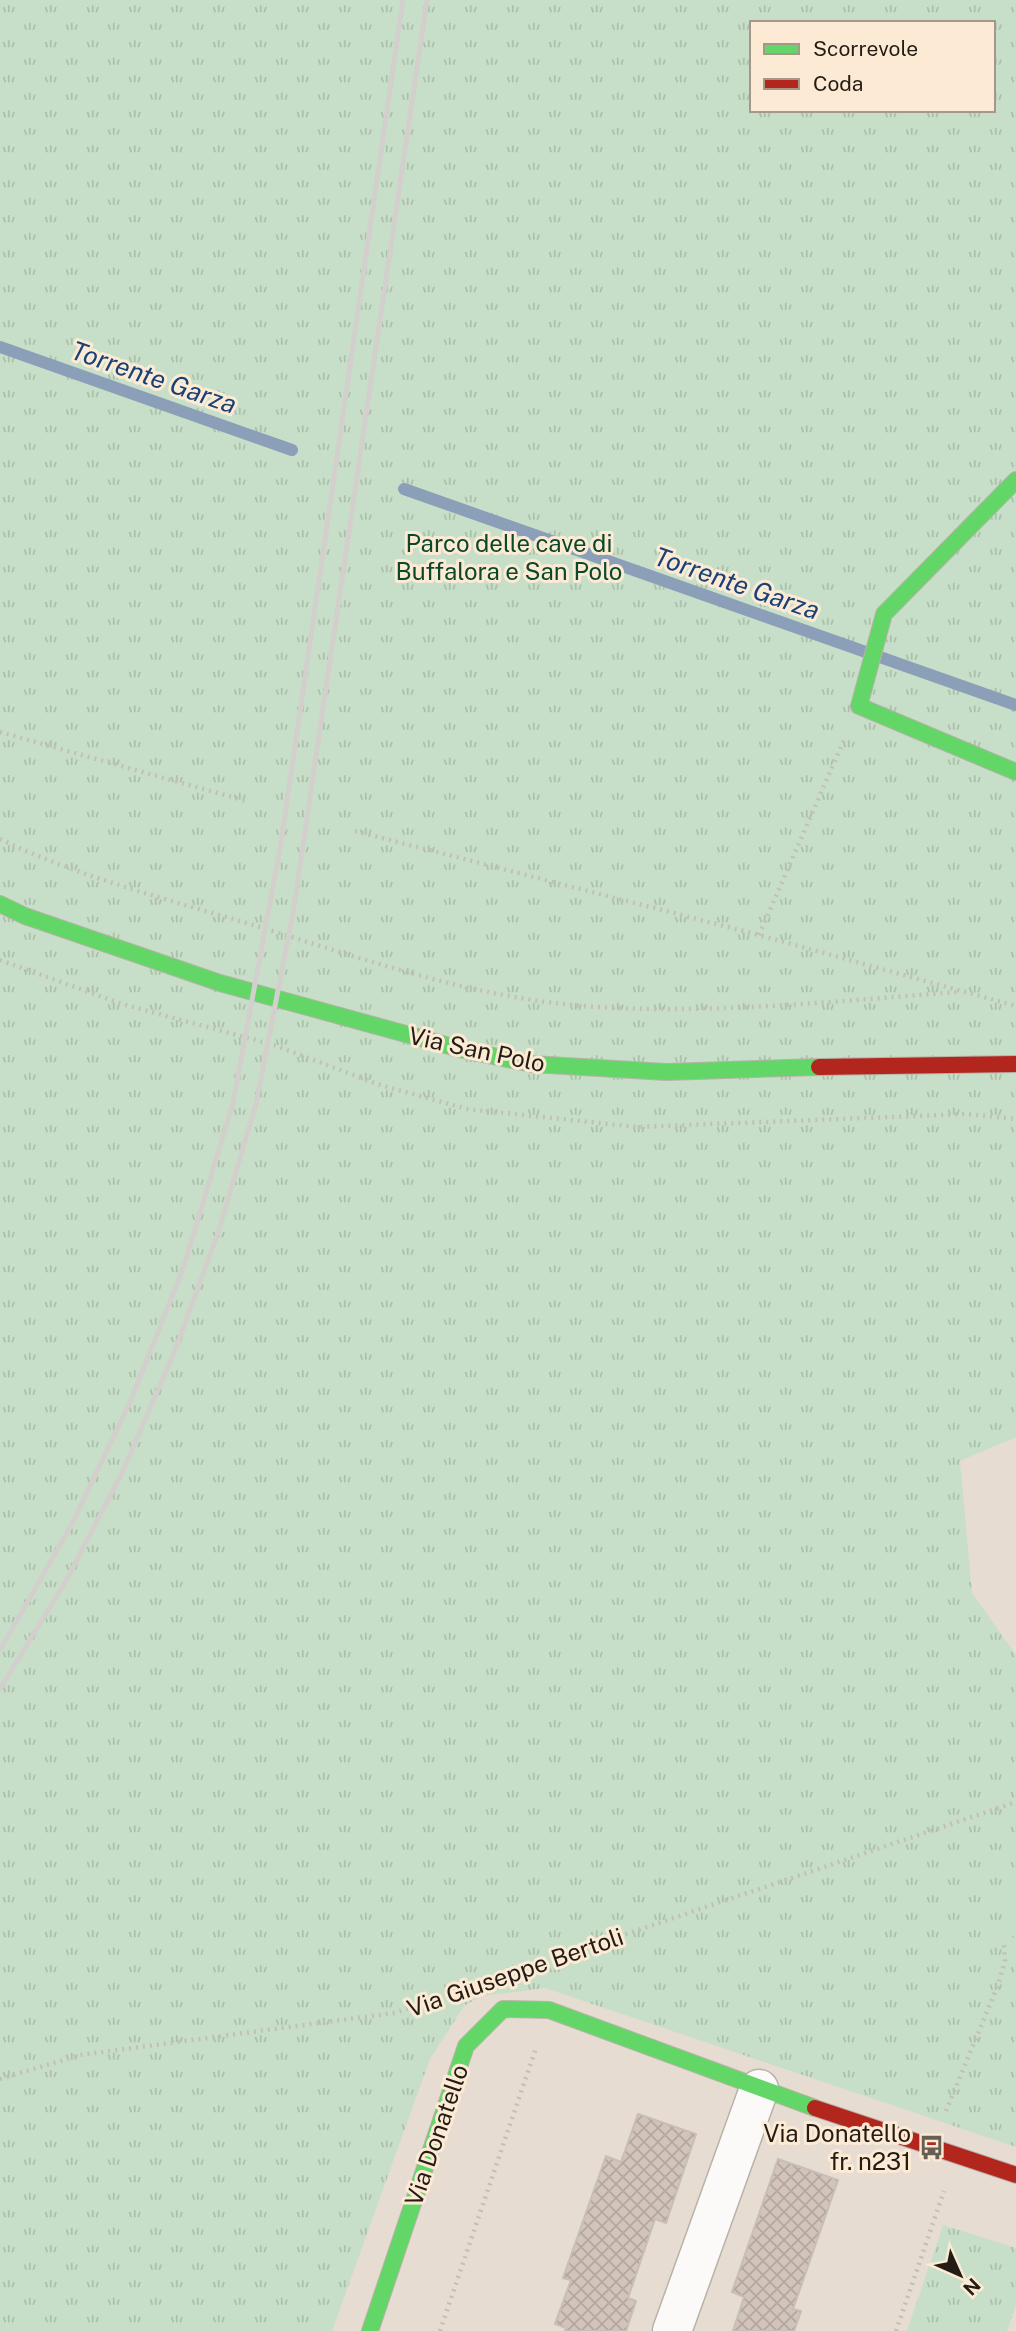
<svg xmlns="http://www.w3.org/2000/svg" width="1016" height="2331" viewBox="0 0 1016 2331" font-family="'Public Sans',sans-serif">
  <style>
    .grass { fill: url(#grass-tufts); fill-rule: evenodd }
    .pitch { fill: #c7dfc8 }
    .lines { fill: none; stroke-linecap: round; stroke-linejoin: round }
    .stream { stroke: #8c9fb8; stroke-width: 12 }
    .building { fill: url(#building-cross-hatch); stroke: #c8beb8; stroke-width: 2 }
    .street-casing { stroke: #b9b2a9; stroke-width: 41 }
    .fast-casing { stroke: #b9b2a9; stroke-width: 18 }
    .jam-casing { stroke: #b9b2a9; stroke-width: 18 }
    .path { stroke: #c2bfba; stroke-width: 4.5; stroke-dasharray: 2 5; stroke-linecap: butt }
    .street { stroke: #fbfaf8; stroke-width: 38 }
    .fast { stroke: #63d668; stroke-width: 16 }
    .jam { stroke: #b3261e; stroke-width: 16 }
    .rail { stroke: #d2cfcd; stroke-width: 5 }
    .labels { text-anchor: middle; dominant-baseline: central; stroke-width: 6; stroke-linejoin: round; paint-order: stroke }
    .park-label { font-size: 24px; fill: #0b4829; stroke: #fdead5 }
    .street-label { font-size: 24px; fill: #221c14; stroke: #fdead5 }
    .poi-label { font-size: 24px; fill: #221c14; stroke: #fdead5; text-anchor: end }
    .water-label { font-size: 26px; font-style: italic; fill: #164275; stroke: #fdead5 }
  </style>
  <defs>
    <pattern id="grass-tufts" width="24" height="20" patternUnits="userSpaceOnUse" patternTransform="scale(1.75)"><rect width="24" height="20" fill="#c7dfc8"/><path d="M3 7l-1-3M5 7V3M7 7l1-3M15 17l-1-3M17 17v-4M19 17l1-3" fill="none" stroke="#abbfab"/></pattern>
    <pattern id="building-cross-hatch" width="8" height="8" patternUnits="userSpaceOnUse" patternTransform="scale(1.75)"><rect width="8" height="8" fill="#d2c3bb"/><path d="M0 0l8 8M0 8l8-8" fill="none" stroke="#b4a7a0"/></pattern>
  </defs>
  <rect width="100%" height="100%" fill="#e6dcd1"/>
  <path class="grass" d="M0 0H1016V1437L960 1461 972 1593 1016 1655V2147L545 1988 481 1996 464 2006 430 2059 332 2331H0ZM752 23H993V110H752Z
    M943 2225 1016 2248V2305L1007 2331H907Z"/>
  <path class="pitch" d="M1016 1878V1937L997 1931Z"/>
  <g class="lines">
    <path class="stream" d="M0 347 292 450
      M404 489 1016 705"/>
  </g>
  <path class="building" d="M638 2114 696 2134 666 2223 655 2219 628 2298 636 2301 626 2331H565L566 2328 555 2324 571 2280 563 2278 606 2156 621 2162Z
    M778 2159 838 2180 793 2309 801 2311 794 2331H733L744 2297 732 2292Z"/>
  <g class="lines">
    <defs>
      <path id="street" d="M672 2331 759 2089"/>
      <path id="fast" d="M1016 480 884 614 859 706 1016 772
        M0 904 25 916 220 983 464 1050 532 1064 666 1072 819 1067
        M370 2331 466 2046 503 2009 549 2010 815 2108"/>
      <path id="jam" d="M819 1067 1016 1064
        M815 2108 1016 2175"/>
    </defs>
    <use href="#street" class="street-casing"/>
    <use href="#fast" class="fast-casing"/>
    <use href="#jam" class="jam-casing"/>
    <path class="path" d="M0 732 246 801
      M355 831 759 935 1016 1006
      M0 839C79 877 166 899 250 924 364 959 478 1000 598 1007 718 1014 838 1001 957 992
      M759 935 844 740
      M0 960 122 1004 274 1045 377 1084 467 1109 637 1127 967 1114 1016 1119
      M526 1968 1016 1802
      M0 2079 80 2055 394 2013 465 1989
      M946 2111 998 1985 1005 1961 1004 1945
      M440 2331 536 2048
      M896 2331 944 2191"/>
    <use href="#street" class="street"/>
    <use href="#fast" class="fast"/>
    <use href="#jam" class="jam"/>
    <path class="rail" d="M0 1650 71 1526 131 1400 183 1269 233 1103 281 843 403 0
      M0 1689 67 1579 122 1473 174 1353 218 1233 256 1104 293 913 427 0"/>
  </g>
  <defs>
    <symbol id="bus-bare" viewBox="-9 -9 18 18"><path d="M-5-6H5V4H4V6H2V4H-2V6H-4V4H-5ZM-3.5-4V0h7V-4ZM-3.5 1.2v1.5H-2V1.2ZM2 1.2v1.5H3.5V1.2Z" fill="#675f56" stroke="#fdead5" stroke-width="2.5" paint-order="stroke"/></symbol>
  </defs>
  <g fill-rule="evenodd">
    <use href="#bus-bare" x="914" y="2130" width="35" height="35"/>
  </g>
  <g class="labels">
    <g class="park-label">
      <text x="509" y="543">Parco delle cave di<tspan x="509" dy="28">Buffalora e San Polo</tspan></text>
    </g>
    <g class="street-label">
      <text transform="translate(477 1049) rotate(12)">Via San Polo</text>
      <text transform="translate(515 1972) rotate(-19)">Via Giuseppe Bertoli</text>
      <text transform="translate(436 2135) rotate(-71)">Via Donatello</text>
    </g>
    <g class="poi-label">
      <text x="911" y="2133">Via Donatello<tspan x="911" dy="28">fr. n231</tspan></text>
    </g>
    <g class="water-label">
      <text transform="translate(154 377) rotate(19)">Torrente Garza</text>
      <text transform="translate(737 583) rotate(19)">Torrente Garza</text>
    </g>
  </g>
  <rect x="750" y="21" width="245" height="91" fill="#fdead5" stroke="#a59888" stroke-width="2"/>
  <rect x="764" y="44" width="35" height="10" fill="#63d668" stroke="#a59888" stroke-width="2"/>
  <text x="813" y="56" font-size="21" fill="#221c14">Scorrevole</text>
  <rect x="764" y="79" width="35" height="10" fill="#b3261e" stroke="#a59888" stroke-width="2"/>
  <text x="813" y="91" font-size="21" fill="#221c14">Coda</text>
  <g transform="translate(960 2275) rotate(135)" stroke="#fdead5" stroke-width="5" paint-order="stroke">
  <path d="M0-5L12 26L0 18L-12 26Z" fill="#221c14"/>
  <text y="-10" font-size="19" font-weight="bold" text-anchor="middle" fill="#221c14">N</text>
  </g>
</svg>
